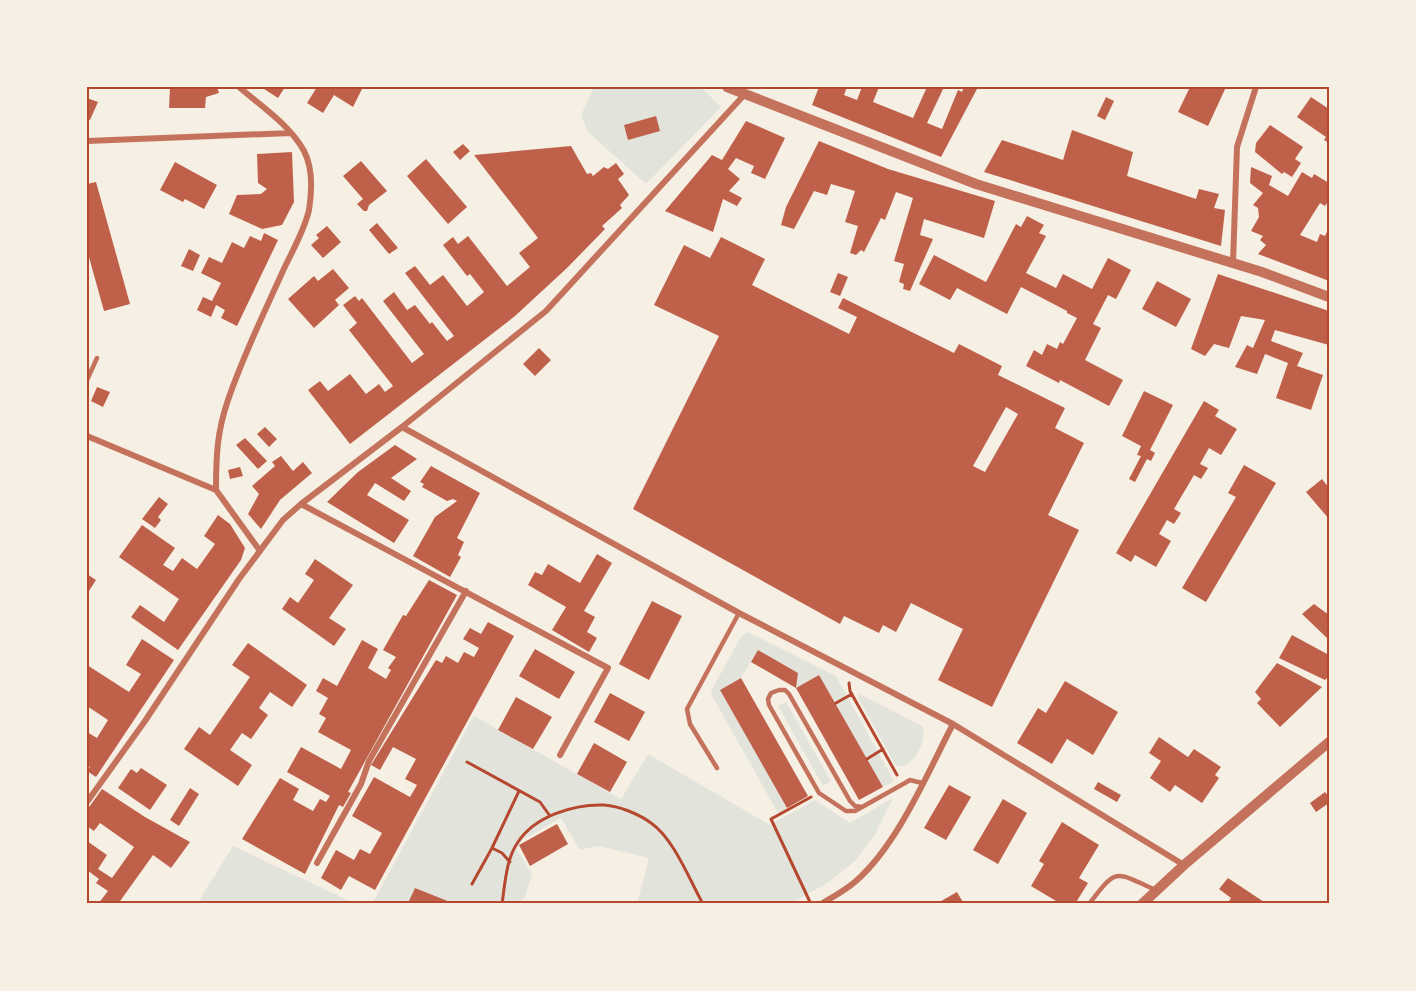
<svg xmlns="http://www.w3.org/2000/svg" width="1416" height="991" viewBox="0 0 1416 991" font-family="'Varela Round',sans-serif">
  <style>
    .green { fill: #e2e4dc }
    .building { fill: #bf614a; fill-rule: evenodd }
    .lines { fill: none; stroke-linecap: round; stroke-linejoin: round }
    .path { stroke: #b5482f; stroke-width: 3 }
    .service { stroke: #c5725c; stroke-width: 4.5 }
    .minor { stroke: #c5725c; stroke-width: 6 }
    .tertiary { stroke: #c5725c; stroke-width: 10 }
    .neatline { fill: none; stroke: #b5482f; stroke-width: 2 }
  </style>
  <rect width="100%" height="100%" fill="#f6efe4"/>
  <path class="green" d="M594 87H695L704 90 721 107 646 184 588 132 581 115Z
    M748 632 836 676 894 781 883 787 819 675 796 688 798 673 758 650 741 678 720 690 787 808 778 813 711 694 712 689 741 637Z
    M860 694 922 726C929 739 912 771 896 766L858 698Z
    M786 702 831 781 823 786 778 706Z
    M474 716 621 799 648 754 770 825 815 800 850 823 893 798 874 836 855 861 826 884 789 904H683L681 901 676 904H637L649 858 603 847 596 846 580 850 561 818 522 840 517 849 532 875 524 899C511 907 505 900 497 904H455L415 888 409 904H372Z
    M233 846 356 904H197Z"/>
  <path class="building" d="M170 87H217L219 93 206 97 205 108H169Z
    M261 87H285L278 98Z
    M317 87H363L353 107 334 95 323 113 307 103Z
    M819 87H847L844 95 857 100 862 87H879L873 102 913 118 927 87H944L927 123 942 129 958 90 962 92 964 87H978L941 157 812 105Z
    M1190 87H1226L1208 126 1178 112Z
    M1106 97 1114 101 1105 120 1097 116Z
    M1311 97 1329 109V143L1324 140 1326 137 1297 117Z
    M87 98 98 102 90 120 87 119Z
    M656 116 660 131 628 140 624 125Z
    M746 121 785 138 765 179 751 173 754 166 736 158 728 169 740 179 729 191 742 198 737 206 723 199 713 232 665 211 712 155 722 160Z
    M1270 125 1303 147 1295 159 1301 163 1292 177 1284 172 1282 174 1255 152 1256 143Z
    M1072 130 1133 152 1127 176 1196 199 1199 189 1219 194 1214 208 1225 210 1221 246 984 172 1002 140 1063 160Z
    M819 141 888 169 995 201 984 238 924 219 920 235 933 239 910 291 903 289 904 284 899 282 904 264 894 261 913 198 896 192 885 220 881 218 864 252 861 250 856 255 850 253 858 226 845 222 855 191 831 184 827 195 814 191 794 229 781 225 786 207Z
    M463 144 470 151 460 160 453 152Z
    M571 146 587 174 591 173 593 176 604 167 608 169 616 163 624 174 618 179 629 195 620 205 622 208 602 226 605 229 567 268 515 316 350 444 308 390 320 381 328 391 350 374 366 394 379 384 385 392 393 386 349 330 357 323 343 305 355 296 359 301 362 298 412 363 424 354 383 301 394 292 407 310 415 305 430 324 432 322 447 341 454 336 405 273 415 266 430 285 443 275 467 306 484 292 470 274 467 276 443 245 453 237 458 244 468 236 507 286 530 267 519 253 538 238 474 155Z
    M292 152 294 202 282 225 262 229 229 214 237 195 261 194 267 189 258 183 257 154Z
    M426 159 467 207 448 224 407 176Z
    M361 161 387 191 369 205 367 211H364L357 204 363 199 343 176Z
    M175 162 217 185 204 209 185 199 183 202 160 190Z
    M1251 167 1272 176 1269 185 1288 196 1302 172 1312 178 1314 174 1329 183V200L1325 206 1320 203 1300 235 1317 242 1320 234 1325 236 1329 227V281L1258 254 1266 245 1260 240 1263 236 1251 231 1259 217 1258 208 1253 205 1263 193 1250 183Z
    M96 182 130 304 104 311 87 250V184Z
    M1027 216 1044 225 1039 233 1046 236 1026 273 1056 288 1063 274 1092 289 1108 258 1131 270 1116 299 1108 295 1093 324 1101 328 1085 360 1123 380 1109 406 1060 380 1059 383 1026 366 1034 350 1042 355 1047 344 1057 349 1060 342 1063 344 1077 318 1067 313V311L1021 287 1007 314 957 288 950 300 919 284 934 255 986 282 1016 224 1021 227Z
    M377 223 398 248 389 254 369 230Z
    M327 226 341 242 323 258 311 245 319 238 316 235Z
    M264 233 278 240 237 326 221 318 225 310 216 305 211 317 197 310 203 297 212 301 221 283 201 273 209 257 222 263 232 242 244 248 250 236 261 241Z
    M721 237 765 259 752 285 849 334 857 317 838 308 843 298 954 353 959 344 1002 366 998 375 1065 408 1055 428 1084 443 1048 515 1079 530 992 707 938 680 963 629 911 603 896 632 883 625 879 633 844 616 840 624 633 509 719 336 654 305 684 245 710 258ZM1006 407 1018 414 985 472 973 466Z
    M189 249 200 255 193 271 181 266Z
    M333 269 349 288 335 300 339 305 314 328 288 299 314 276 318 281Z
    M838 273 848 277 840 296 830 292Z
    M1218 274 1329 311 1327 316H1329V345L1275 330 1271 341 1303 353 1297 366 1323 375 1311 410 1276 398 1288 363 1265 354 1257 374 1235 367 1247 345 1253 348 1265 320 1241 316 1229 348 1214 344 1205 356 1191 349Z
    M1157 281 1191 299 1176 327 1142 309Z
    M539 348 551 360 535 376 523 364Z
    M97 387 110 392 103 407 91 401Z
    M1144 391 1173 405 1150 450 1155 453 1151 461 1147 459 1135 482 1129 479 1141 456 1137 455 1141 446 1122 436Z
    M1204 401 1219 410 1215 416 1237 429 1221 455 1209 448 1200 464 1208 468 1201 479 1194 475 1174 509 1181 513 1174 524 1167 520 1159 534 1171 541 1156 567 1135 555 1131 562 1116 553Z
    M265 427 277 439 269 447 257 434Z
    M245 438 267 461 258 469 236 445Z
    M395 445 417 459 391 478 411 491 404 501 375 483 367 495 409 520 394 543 327 502 358 472Z
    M281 456 293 471 303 462 312 473 280 500 261 529 248 514 259 494 252 486 275 466 272 462Z
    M1244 465 1276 483 1206 602 1182 588 1236 497 1228 493Z
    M431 466 480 493 457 538 464 542 458 555 461 557 450 577 413 556 435 517 457 501 453 499 447 501 422 487 424 484 420 482Z
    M240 467 243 476 230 479 228 470Z
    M1322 479 1329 488V519L1306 492Z
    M159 497 168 504 158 517 161 520 155 528 142 519Z
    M218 515 230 524 245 548 241 560 178 650 131 617 140 605 164 622 179 599 119 557 142 525 175 548 163 565 173 571 182 558 197 569 215 544 204 536Z
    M597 554 612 563 584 611 595 617 587 632 597 638 589 652 552 630 566 607 528 585 535 572 542 575 548 564 580 583Z
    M315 559 353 585 329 618 346 629 334 646 282 609 290 597 298 603 314 580 305 574Z
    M87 574 96 580 87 594Z
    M429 580 457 595 348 792 351 793 343 807 339 805 305 874 242 839 280 778 299 789 293 800 313 811 320 799 326 802 330 796 287 772 301 747 341 769 351 750 318 732 326 718 319 714 328 698 316 691 323 678 337 686 362 640 378 649 368 668 386 679 391 670 388 668 396 657 383 650 403 615 406 616Z
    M652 601 682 616 649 680 619 664Z
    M1314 604 1329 615V640L1302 614Z
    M488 622 514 636 375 890 349 876 341 890 321 878 336 850 354 860 360 849 370 854 382 833 352 816 374 777 410 797 417 785 405 779 416 759 393 747 380 770 371 765 436 660 442 663 446 656 458 663 464 652 474 657 479 648 463 639 470 628 481 634Z
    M1292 635 1329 655V676L1325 680 1279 658Z
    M142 639 174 660 96 777 87 771 90 767 87 764V732L97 738 108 720 87 706V665L129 692 141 674 126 665Z
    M248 643 307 685 292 707 270 692 259 708 268 715 251 739 242 733 230 750 252 765 238 786 184 749 199 727 210 735 250 677 232 665Z
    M535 649 575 672 559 699 519 676Z
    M758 650 798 673 796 688 751 662Z
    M1277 663 1322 687 1280 727 1257 703 1261 699 1255 692Z
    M819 675 883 787 859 800 796 688Z
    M741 678 808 796 787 808 720 690Z
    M1065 681 1118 712 1093 755 1067 739 1052 764 1017 743 1038 708 1046 713Z
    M610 693 645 712 629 741 594 722Z
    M516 697 552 717 533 749 498 730Z
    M1159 737 1188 757 1194 749 1221 767 1215 775 1219 778 1202 803 1175 785 1170 792 1150 778 1161 761 1149 753Z
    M594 743 627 762 610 792 577 774Z
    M141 768 167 785 150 810 118 788 131 769 137 773Z
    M1098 782 1121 795 1117 802 1094 789Z
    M949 785 971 797 946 840 924 828Z
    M190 788 199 794 179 826 170 820Z
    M102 789 145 817 190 842 171 868 153 855 118 904H98L108 891 96 883 99 879 87 870V841L107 855 98 869 112 878 134 847 100 823 94 831 87 826V810Z
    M1325 792 1329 797V803L1316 812 1310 803Z
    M1003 799 1027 813 998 864 973 850Z
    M1062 822 1099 845 1079 878 1088 883 1075 904H1061L1031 886 1044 864 1039 861Z
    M557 824 568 844 530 866 519 845Z
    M1228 878 1267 904H1227L1231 898 1219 889Z
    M415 888 455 904H417L409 901Z
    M957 892 964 904H936Z"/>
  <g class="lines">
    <path class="path" d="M849 683 850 691 897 775
      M836 703 852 694
      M867 759 883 749
      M467 762 540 802 550 816
      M492 848 502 853 510 862
      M472 884 492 848 519 791
      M810 902 771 819 811 797
      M502 904C505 884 506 859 518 842 535 816 574 804 604 805 619 806 639 814 651 823 674 839 689 879 703 904"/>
    <path class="service" d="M87 380 97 358
      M717 768 690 724 687 709 739 613
      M862 807 855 806 850 801 789 694 785 690H779L771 693 768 699 769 705 819 793 846 811H855L905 783 910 780 922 783
      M1089 904C1118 866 1114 872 1156 890"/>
    <path class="minor" d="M87 141 291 133
      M1233 263 1237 147 1256 87
      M402 427 739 613 953 724 1184 865
      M87 436 216 490 260 551
      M216 490C216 456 217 432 228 400 243 356 263 315 282 273 291 253 304 232 309 210 312 191 313 168 304 151 290 125 261 106 239 87
      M301 504 608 668 560 755
      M87 802 145 721 239 579 283 520 301 504 402 427 546 311 745 94
      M317 863 361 784 369 761 466 591
      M821 904C833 897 846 890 856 881 898 844 927 774 953 724"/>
    <path class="tertiary" d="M727 87 976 184 1262 272 1329 297
      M1142 904 1184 865 1329 742"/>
  </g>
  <rect width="1416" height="991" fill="none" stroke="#f6efe4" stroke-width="177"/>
  <rect x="88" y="88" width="1240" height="814" class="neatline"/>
</svg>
